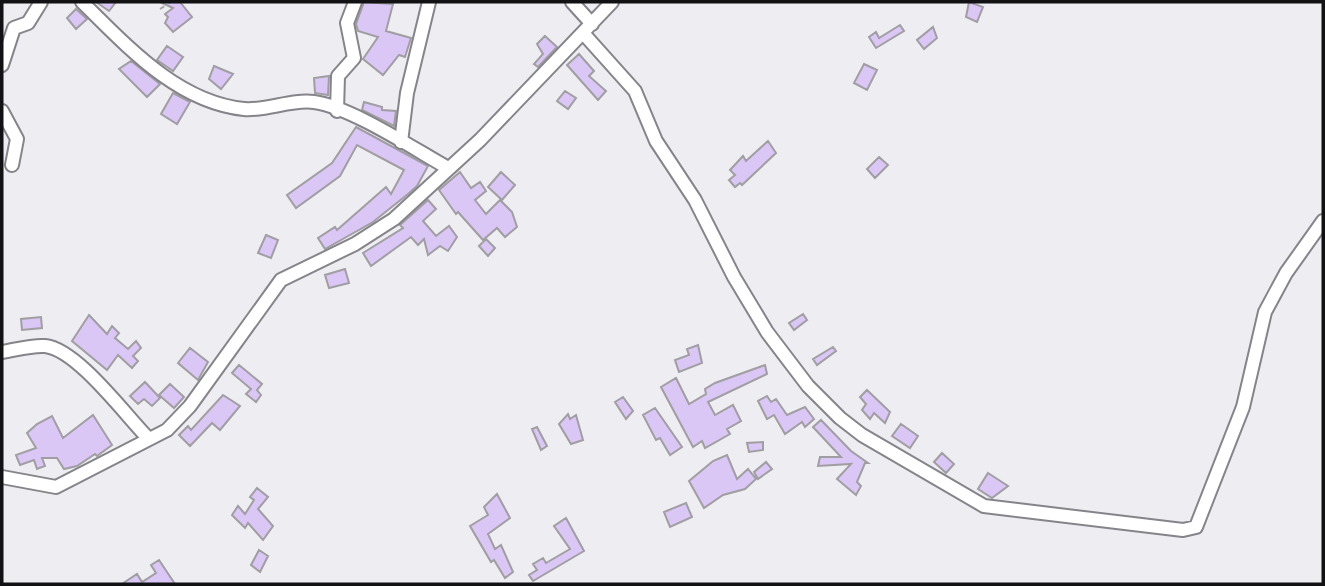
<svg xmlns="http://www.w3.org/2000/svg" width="1325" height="586" viewBox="0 0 1325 586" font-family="Quicksand,sans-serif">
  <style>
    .building { fill: #dac7f5; stroke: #a09ea3; stroke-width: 2 }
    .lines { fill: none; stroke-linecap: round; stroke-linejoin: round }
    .minor-casing { stroke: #85848a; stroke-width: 16 }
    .path { stroke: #a7a7ab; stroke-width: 2; stroke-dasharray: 5 5; stroke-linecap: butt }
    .minor { stroke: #fff; stroke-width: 12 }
  </style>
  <rect width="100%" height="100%" fill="#ededf2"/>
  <path class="building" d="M96 2H116L109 11Z
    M160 2H180L192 17 173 32 165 23 168 17 165 14 173 8Z
    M364 2 393 4 386 31 411 38 405 57 399 55 383 75 363 59 378 37 358 31 356 24Z
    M969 2 983 7 977 22 966 17Z
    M76 9 87 19 76 29 67 18Z
    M900 25 904 31 876 48 869 37 876 32 879 38Z
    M933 27 937 38 924 49 917 40Z
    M545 36 557 47 538 67 534 64 543 54 537 44Z
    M167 46 183 57 173 71 157 60Z
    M579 54 594 71 589 76 606 91 598 100 567 65Z
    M131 61 160 84 147 97 119 69Z
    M864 64 877 70 867 90 854 83Z
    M214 66 233 74 221 89 209 79Z
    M329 76 328 95 315 93 314 78Z
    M565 91 576 98 568 109 557 101Z
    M173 93 190 102 177 124 161 114Z
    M364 102 382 107V110L396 111 394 126 362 110Z
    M356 127 428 166 417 186 408 194 373 222 325 249 318 238 335 227 337 230 386 187 391 194 404 170 357 145 340 176 296 208 287 195 332 163Z
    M768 141 776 153 742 185 740 183 735 187 729 180 735 175 730 170 743 156 746 161Z
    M879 157 888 165 875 178 867 169Z
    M460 172 471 188 480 182 486 191 475 200 486 214 500 200 512 212 517 227 505 237 497 228 483 240 458 212 456 214 439 190Z
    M501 172 515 185 502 200 488 187Z
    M428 200 436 209 423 221 436 236 449 226 457 237 448 251 440 246 428 255 424 239 418 245 411 237 371 266 363 253 403 228 400 225Z
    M266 235 278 240 271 258 258 253Z
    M486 239 495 248 488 256 479 246Z
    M345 269 349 283 329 288 325 275Z
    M803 314 807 320 794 330 789 323Z
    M89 315 107 334 112 326 119 333 115 338 128 349 136 341 141 348 133 356 138 361 132 368 118 355 107 370 72 341Z
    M41 317 42 328 22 330 21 319Z
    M698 345 702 363 679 372 675 360 689 355 687 349Z
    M833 347 836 351 817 365 813 359Z
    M190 348 208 362 198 380 178 363Z
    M239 365 262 384 257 390 261 395 256 402 246 394 251 389 232 373Z
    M765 365 767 374 708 402 715 415 733 405 741 421 727 429 730 434 705 448 702 441 693 447 661 387 676 378 689 404 706 394 705 389 715 383Z
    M145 382 160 398 152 406 144 399 138 404 130 396Z
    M170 384 184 397 174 408 159 395Z
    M867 390 890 412 885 423 874 413 870 419 862 410 866 404 860 397Z
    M223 395 240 406 220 430 212 423 190 446 179 435 188 426 191 430Z
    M767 396 771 402 776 399 787 415 805 407 814 419 805 427 802 422 785 434 774 415 767 419 758 401Z
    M623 397 633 411 626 419 615 402Z
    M655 408 682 447 670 455 660 438 656 440 643 415Z
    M568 414 570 419 576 415 583 440 571 444 559 424Z
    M93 415 112 445 97 456 95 454 77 466 64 469 57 458H42L45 466 37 469 34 460 20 465 16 455 36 448 27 433 37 424 52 416 63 438Z
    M821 420 851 451 868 463H865L857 482 861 486 856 495 837 479 851 464 818 466 820 457H841L813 427Z
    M901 424 918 436 910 448 892 436Z
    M537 427 547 446 541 450 532 429Z
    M763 442V450L749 452 747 443Z
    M942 453 954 464 946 473 934 462Z
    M727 455 737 479 748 469 756 479 745 489 723 495 704 508 689 481 713 461Z
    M766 462 772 469 758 479 754 472Z
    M988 473 1008 486 992 498 978 489Z
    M257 488 268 497 258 509 273 526 263 540 248 523 245 528 232 515 238 506 245 514 254 500 250 497Z
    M497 494 510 518 488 534 495 549 501 545 513 572 505 578 494 560 491 562 470 526 488 515 484 507Z
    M686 503 692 517 670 527 664 512Z
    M566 518 584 551 533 581 529 575 537 570 533 564 543 558 546 563 570 549 554 526Z
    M259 550 268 556 260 572 251 565Z
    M159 560 175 584H122L137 574 142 582 156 573 151 565Z"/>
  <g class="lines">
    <defs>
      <path id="minor" d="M82 2C127 46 177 102 244 109 267 111 291 99 314 102 351 107 414 149 448 168
        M572 2 592 24
        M583 33 635 91 656 141 695 200 734 277 767 332 808 386 840 418 862 435 984 506 1183 530 1196 527 1243 407 1265 312 1286 273 1323 221
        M2 65 14 28 28 23 41 2
        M2 111 17 139 12 165
        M337 111 338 76 354 58 347 23 355 2
        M401 142 407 93 429 2
        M2 352C15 350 31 345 45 346 77 349 126 416 149 439
        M2 477 56 487 167 430 190 406 281 280 355 244 394 219 480 140 612 2"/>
    </defs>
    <use href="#minor" class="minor-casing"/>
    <path class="path" d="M160 9 171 2"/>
    <use href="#minor" class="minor"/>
  </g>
  <rect width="1325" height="586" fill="none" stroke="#121214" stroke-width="7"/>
</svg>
